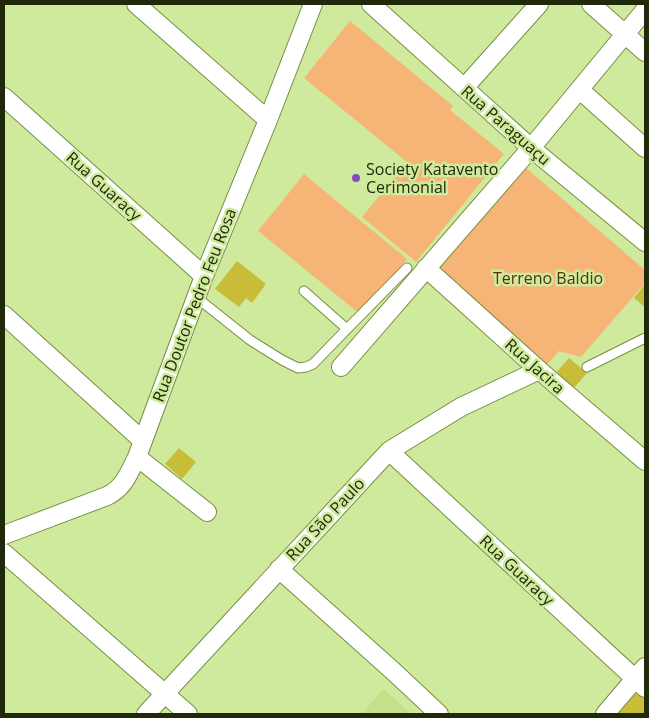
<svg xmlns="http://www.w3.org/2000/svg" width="649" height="718" viewBox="0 0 649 718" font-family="'Open Sans',sans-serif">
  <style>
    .built { fill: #c4e08b }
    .green { fill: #f6b577 }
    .building { fill: #c8bc39 }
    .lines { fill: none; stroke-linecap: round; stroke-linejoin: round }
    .service-casing { stroke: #768e43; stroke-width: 11 }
    .minor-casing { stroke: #768e43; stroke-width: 20 }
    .service { stroke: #fff; stroke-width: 9 }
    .minor { stroke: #fff; stroke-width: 18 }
    .poi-dot { fill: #864bc1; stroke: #cfea9c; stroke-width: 2 }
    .labels { text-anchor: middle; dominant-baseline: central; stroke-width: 5; stroke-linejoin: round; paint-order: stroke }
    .street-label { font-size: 16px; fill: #202a0a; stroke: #cfea9c }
    .poi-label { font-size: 16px; fill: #202a0a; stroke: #cfea9c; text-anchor: start }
    .park-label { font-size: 16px; fill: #54320b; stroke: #cfea9c }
  </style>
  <rect width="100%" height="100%" fill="#cfea9c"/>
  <path class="built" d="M383 689 412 714H362Z"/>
  <path class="green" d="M350 21 453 106 450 110 504 154 416 262 362 217 407 162 304 78Z
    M525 167 645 270V283L581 357 559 351 545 367 437 271Z
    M304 174 407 259 361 315 258 231Z"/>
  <path class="building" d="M237 261 266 284 252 303 246 298 239 307 215 289Z
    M645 284V307L634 298Z
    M569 358 587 373 573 389 555 374Z
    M179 448 196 462 182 479 165 464Z
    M641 687 645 691V714H618Z"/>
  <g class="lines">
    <defs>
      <path id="service" d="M196 297 250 340 282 360 298 368 306 367 313 364 347 329 304 291
        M347 329 407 268
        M587 367 645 338"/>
      <path id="minor" d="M136 4 268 120
        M371 4 531 148 645 242
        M591 4 645 52
        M464 88 539 4
        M580 90 645 148
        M4 97 204 276
        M426 268 539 370 645 461
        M4 315 142 440
        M341 367 531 148 645 10
        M389 451 645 688
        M137 457 207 512
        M4 535 107 496C124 488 129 473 137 457L204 276 268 120 313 4
        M4 553 188 714
        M279 569 393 671 439 714
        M146 714 389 451 461 407 539 370
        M605 714 645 667"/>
    </defs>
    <use href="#service" class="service-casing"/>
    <use href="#minor" class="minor-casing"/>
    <use href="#service" class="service"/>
    <use href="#minor" class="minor"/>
  </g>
  <circle class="poi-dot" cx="356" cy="178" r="5"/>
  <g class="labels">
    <g class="street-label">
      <text transform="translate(506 125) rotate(41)">Rua Paraguaçu</text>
      <text transform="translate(104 186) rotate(42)">Rua Guaracy</text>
      <text transform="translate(194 305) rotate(-69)">Rua Doutor Pedro Feu Rosa</text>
      <text transform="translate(535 366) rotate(42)">Rua Jacira</text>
      <text transform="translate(325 519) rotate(-47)">Rua São Paulo</text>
      <text transform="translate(517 570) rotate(43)">Rua Guaracy</text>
    </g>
    <g class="poi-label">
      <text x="366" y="169">Society Katavento<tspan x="366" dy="18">Cerimonial</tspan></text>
    </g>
    <g class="park-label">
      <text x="548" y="278">Terreno Baldio</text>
    </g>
  </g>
  <rect width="649" height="718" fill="none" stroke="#202a0a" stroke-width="10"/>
</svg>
